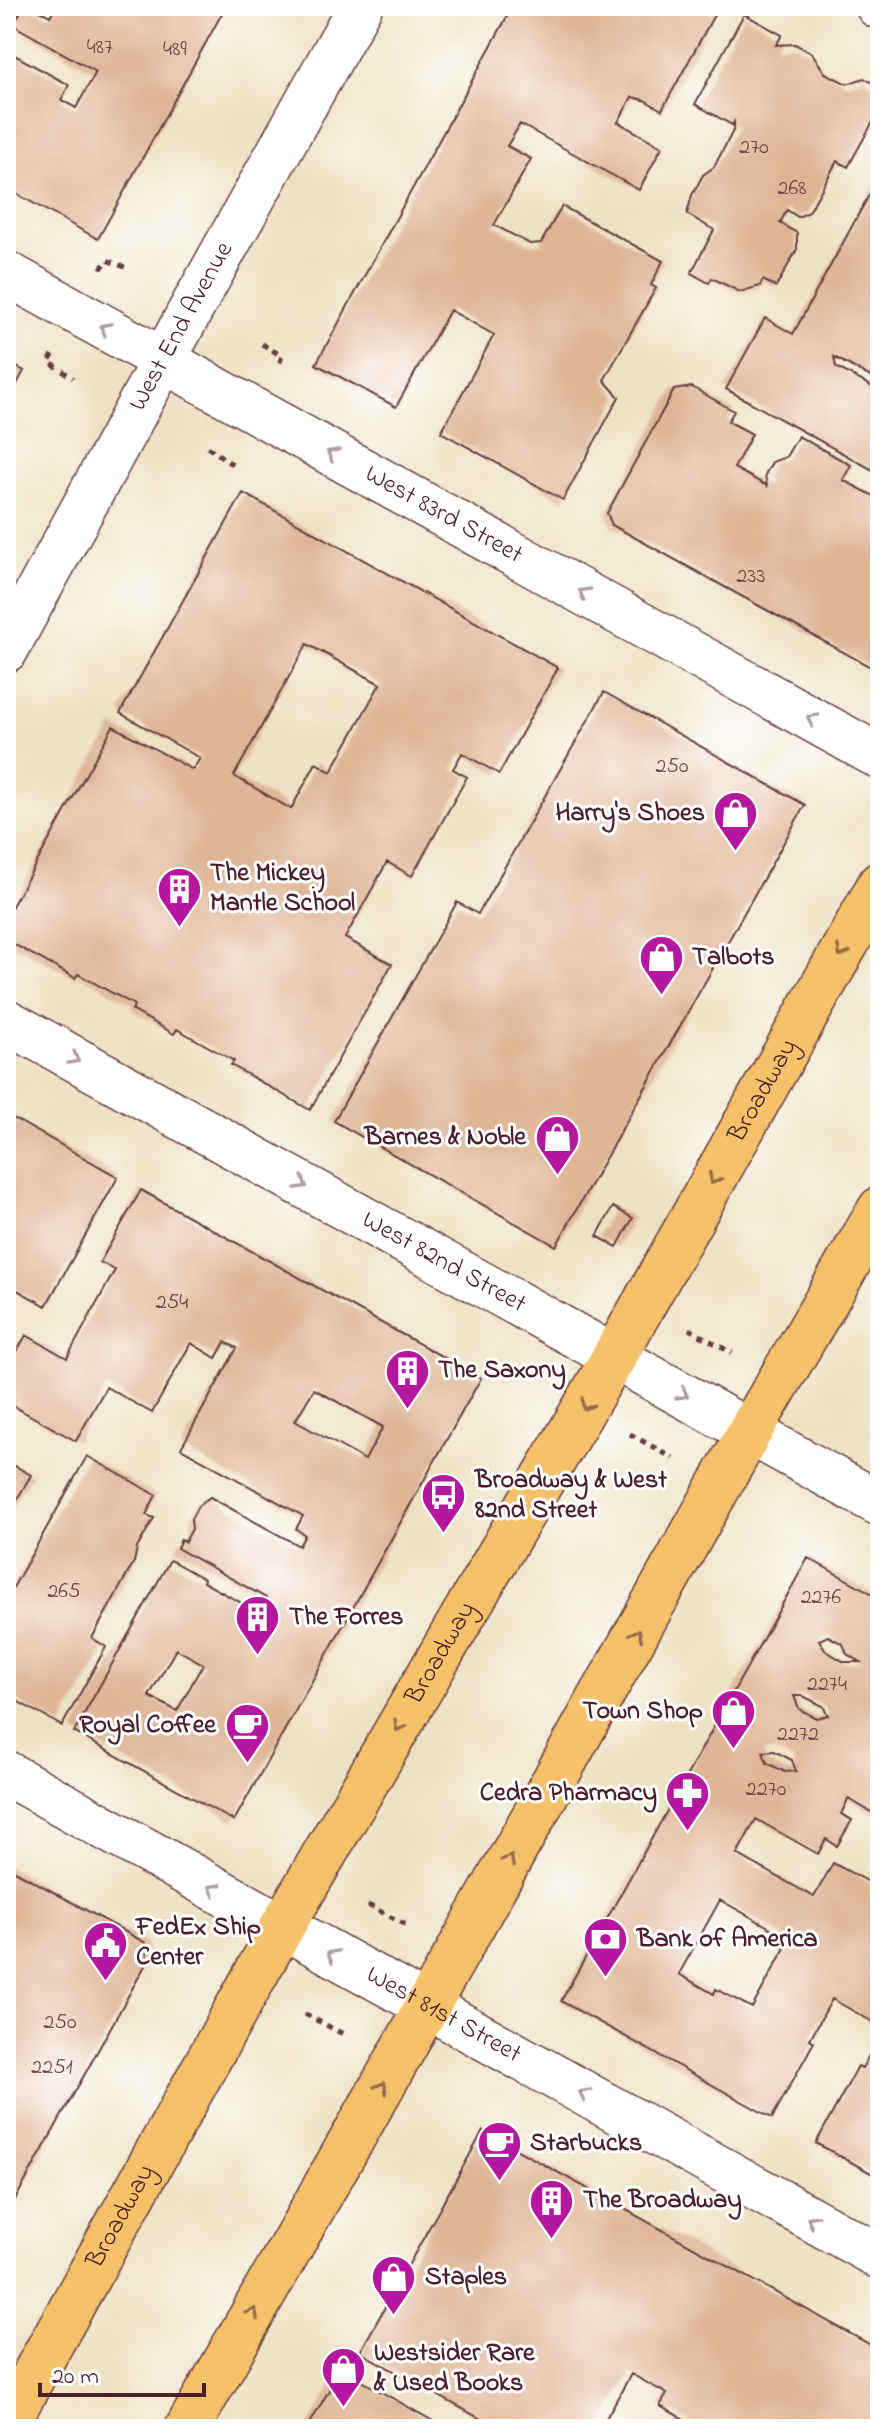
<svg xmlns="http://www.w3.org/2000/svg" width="886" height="2435" viewBox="0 0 886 2435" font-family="'Indie Flower',sans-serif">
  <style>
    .building { fill: #dfb595; fill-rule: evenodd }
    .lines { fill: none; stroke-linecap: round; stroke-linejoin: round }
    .minor-casing { stroke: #633c42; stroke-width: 47 }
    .major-casing { stroke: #633c42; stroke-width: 47 }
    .path { stroke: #633c42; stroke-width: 5; stroke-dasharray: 6 6; stroke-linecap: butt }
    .minor { stroke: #fff; stroke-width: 44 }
    .major { stroke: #f5c16b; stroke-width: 44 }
    .oneway { stroke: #ae9aa0 }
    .oneway2 { stroke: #976848 }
    .labels { text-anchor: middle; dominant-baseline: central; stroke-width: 6; stroke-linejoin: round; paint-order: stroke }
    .number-label { font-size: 22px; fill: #6f4446 }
    .street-label { font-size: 26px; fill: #4a1f2b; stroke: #fff }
    .poi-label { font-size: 26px; font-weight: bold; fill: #4a1f2b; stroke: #fff; text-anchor: start }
  </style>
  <rect width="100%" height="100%" fill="#fff"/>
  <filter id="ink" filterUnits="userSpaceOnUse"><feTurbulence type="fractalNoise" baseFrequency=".0125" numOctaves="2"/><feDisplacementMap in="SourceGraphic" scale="16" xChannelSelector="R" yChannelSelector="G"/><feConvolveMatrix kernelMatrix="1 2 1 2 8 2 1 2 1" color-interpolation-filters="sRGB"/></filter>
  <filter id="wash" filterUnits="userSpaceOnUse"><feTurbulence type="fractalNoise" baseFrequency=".006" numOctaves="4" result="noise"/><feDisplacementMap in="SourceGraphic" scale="32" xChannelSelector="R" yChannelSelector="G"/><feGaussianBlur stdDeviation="1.8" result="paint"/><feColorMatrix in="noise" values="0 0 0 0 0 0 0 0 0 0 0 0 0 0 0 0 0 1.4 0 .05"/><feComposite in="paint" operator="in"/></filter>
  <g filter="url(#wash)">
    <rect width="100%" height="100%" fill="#eee2c4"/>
    <g id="blocks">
      <path class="building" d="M24 6H30L50 16 56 6H226L98 239 6 188 7 51 69 85 61 100 76 108 96 72 13 25Z
        M513 6H719L662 110 644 100 632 97 618 122 662 147 639 190 520 124 507 146 531 159 494 225 530 244 541 243 562 206 663 261 651 285 656 288 604 380 619 397 563 500 441 432 494 335 450 310 396 407 316 364Z
        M744 14 782 35 776 45 795 44 812 53 825 73 847 84 864 78 876 85 880 97V109L848 167 837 161 809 212 798 217 787 210 780 223 797 233V249L776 287 763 280 760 286 740 292 712 278 709 283 691 273 714 230 687 214 692 195 703 175 714 167 734 129V122L732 125 695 104Z
        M880 175V382L834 357 836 367 880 391V474L726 389 765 318 793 334Z
        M6 361 24 371 6 404Z
        M692 387 734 411 728 421 752 434 734 468 767 486 765 475 772 462 786 457 798 436 851 465 843 480 880 499V667L874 669 612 525 607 513 674 390Z
        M243 493 558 668 499 774 462 753 453 769 467 777 412 876 387 862 345 938 392 964 310 1110 231 1065 234 1061 177 1029 174 1034 132 1010 134 1005 78 974 75 978 6 940V917L113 726 193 770 200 758 120 713ZM307 644 380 684 331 772 316 763 291 809 234 776Z
        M604 692 805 805 556 1246 334 1121 457 902 478 914Z
        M6 1114 118 1177 46 1306 6 1284Z
        M141 1190 481 1378 234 1821 74 1732 170 1560 204 1579 203 1582 254 1610 261 1607 266 1598 177 1548 181 1539 185 1542 192 1529 191 1519 198 1506 210 1497 299 1546 305 1535 296 1529 303 1516 181 1448 237 1348 225 1342 216 1358 191 1343 152 1413 106 1387 76 1441 6 1402V1371L26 1335 67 1358 115 1270 100 1262ZM314 1389 383 1427 365 1460 295 1421ZM176 1649 203 1664 177 1711 149 1696Z
        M613 1207 633 1218 617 1247 597 1236Z
        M87 1456 156 1495 146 1515 154 1518 137 1548 134 1562 92 1638 106 1647 62 1726 6 1695V1591L10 1593Z
        M6 1461 31 1475 6 1519Z
        M808 1558 880 1598V1817L848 1799 841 1814 852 1820 837 1846 826 1839 818 1854 756 1819 737 1854 814 1897 833 1863 880 1888V2026L832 1999 810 2039 814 2042 772 2118 561 2001ZM828 1636 843 1644 847 1654 860 1662H845L827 1652 819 1640ZM794 1696H803L823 1706 828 1715 816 1718 799 1709ZM774 1751 792 1760 796 1771 785 1772 767 1763 763 1752ZM720 1900 783 1935 778 1944 785 1948 752 2008 716 1989 714 1994 679 1974Z
        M6 1866 146 1943 147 1962 6 2216V2087L9 2086 6 2084Z
        M880 2036V2178L816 2143 858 2066 862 2068Z
        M483 2131 880 2350V2429H702L660 2406 667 2394 631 2374 600 2429H499L360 2352Z
        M341 2369 447 2429H307Z"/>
    </g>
  </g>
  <g filter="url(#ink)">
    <use href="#blocks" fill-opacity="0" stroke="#633c42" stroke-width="2"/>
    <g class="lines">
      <defs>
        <g id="minor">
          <path d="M878 6 880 7"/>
          <path id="s1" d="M6 273 880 757"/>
          <path id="s2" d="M6 650 194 304 360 6"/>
          <path id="s3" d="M6 1021 880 1504"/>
          <path id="s4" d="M6 1773 880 2257"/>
        </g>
        <g id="major">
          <path id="s5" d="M6 2425 282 1927 614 1357 880 884"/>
          <path d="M187 2429 396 2062 750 1431 880 1209"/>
        </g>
      </defs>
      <use href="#minor" class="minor-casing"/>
      <use href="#major" class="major-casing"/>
      <path class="path" d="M101 269 107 260 130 269
        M262 344 282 356 278 367
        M53 355 49 362 73 378
        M208 447 230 463 233 455
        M689 1329 732 1353
        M630 1434 673 1458
        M368 1905 410 1927
        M305 2014 347 2036"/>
      <use href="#minor" class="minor"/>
      <use href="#major" class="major"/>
    </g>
    <defs><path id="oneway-chevron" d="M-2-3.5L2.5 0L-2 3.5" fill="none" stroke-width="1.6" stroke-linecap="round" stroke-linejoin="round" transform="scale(2)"/></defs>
    <g class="oneway">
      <use href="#oneway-chevron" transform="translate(105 328) rotate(-151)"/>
      <use href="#oneway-chevron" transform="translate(332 454) rotate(-151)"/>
      <use href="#oneway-chevron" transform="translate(584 593) rotate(-151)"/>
      <use href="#oneway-chevron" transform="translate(812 719) rotate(-151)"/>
      <use href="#oneway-chevron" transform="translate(74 1059) rotate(29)"/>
      <use href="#oneway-chevron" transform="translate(302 1184) rotate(29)"/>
      <use href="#oneway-chevron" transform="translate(683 1394) rotate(29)"/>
      <use href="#oneway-chevron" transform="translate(214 1889) rotate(-151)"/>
      <use href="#oneway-chevron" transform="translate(332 1955) rotate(-151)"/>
      <use href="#oneway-chevron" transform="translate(584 2094) rotate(-151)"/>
      <use href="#oneway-chevron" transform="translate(812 2220) rotate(-151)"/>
    </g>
    <g class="oneway2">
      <use href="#oneway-chevron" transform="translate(842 952) rotate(119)"/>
      <use href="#oneway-chevron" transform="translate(714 1179) rotate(119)"/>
      <use href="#oneway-chevron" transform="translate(586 1405) rotate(121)"/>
      <use href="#oneway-chevron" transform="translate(637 1634) rotate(-61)"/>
      <use href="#oneway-chevron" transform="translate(399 1726) rotate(120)"/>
      <use href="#oneway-chevron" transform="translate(509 1860) rotate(-61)"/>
      <use href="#oneway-chevron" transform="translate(382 2087) rotate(-60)"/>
      <use href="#oneway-chevron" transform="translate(253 2313) rotate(-60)"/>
    </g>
  </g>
  <defs>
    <symbol id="shop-pin" viewBox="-11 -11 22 30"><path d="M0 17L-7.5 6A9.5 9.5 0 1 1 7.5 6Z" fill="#b5179e" stroke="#fff"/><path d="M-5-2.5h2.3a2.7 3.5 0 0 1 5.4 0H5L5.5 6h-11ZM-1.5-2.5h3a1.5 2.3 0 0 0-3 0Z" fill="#fff"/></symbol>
    <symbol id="building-pin" viewBox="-11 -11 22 30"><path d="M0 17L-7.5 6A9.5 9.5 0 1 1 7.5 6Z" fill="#b5179e" stroke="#fff"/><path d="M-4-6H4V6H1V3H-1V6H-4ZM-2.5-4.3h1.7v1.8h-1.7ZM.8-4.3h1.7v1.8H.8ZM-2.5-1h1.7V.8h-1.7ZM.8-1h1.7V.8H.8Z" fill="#fff"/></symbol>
    <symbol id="bus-pin" viewBox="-11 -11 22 30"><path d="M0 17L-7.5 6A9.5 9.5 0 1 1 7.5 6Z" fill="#b5179e" stroke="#fff"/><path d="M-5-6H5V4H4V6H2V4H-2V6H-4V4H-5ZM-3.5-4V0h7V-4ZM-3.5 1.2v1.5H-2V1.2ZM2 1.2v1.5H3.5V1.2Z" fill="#fff"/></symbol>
    <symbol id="cafe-pin" viewBox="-11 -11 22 30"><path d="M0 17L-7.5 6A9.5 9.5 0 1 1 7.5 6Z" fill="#b5179e" stroke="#fff"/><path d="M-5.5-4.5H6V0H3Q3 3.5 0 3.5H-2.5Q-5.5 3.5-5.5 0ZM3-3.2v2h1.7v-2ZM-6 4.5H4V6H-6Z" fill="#fff"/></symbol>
    <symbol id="pharmacy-pin" viewBox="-11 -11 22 30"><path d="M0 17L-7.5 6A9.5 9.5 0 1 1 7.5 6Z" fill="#b5179e" stroke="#fff"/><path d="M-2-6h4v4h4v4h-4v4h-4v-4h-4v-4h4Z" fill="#fff"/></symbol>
    <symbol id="bank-pin" viewBox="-11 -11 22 30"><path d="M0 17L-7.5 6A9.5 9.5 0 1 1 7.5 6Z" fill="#b5179e" stroke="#fff"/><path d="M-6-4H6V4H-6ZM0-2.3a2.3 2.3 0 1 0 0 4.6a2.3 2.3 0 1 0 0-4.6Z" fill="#fff"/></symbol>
    <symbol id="civic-pin" viewBox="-11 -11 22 30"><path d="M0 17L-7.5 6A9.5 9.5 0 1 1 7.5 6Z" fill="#b5179e" stroke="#fff"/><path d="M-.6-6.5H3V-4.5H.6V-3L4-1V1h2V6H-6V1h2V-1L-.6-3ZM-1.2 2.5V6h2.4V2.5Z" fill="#fff"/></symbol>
  </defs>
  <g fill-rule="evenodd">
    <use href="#shop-pin" x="710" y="788" width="51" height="69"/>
    <use href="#building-pin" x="154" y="864" width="51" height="69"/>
    <use href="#shop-pin" x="636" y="932" width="51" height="69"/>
    <use href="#shop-pin" x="532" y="1112" width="51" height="69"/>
    <use href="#building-pin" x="382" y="1346" width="51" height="69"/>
    <use href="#bus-pin" x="418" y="1470" width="51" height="69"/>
    <use href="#building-pin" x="232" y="1592" width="51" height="69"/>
    <use href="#shop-pin" x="708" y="1686" width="51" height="69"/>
    <use href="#cafe-pin" x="222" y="1700" width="51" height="69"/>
    <use href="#pharmacy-pin" x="662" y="1768" width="51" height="69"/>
    <use href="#bank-pin" x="580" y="1914" width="51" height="69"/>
    <use href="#civic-pin" x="80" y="1918" width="51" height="69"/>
    <use href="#cafe-pin" x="474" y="2118" width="51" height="69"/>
    <use href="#building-pin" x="526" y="2176" width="51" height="69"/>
    <use href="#shop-pin" x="368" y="2252" width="51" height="69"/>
    <use href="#shop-pin" x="318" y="2344" width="51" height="69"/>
  </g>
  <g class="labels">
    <g class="number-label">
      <text x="100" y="48">487</text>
      <text x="175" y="50">489</text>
      <text x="754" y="148">270</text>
      <text x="792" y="189">268</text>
      <text x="751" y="577">233</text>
      <text x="672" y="767">250</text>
      <text x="172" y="1303">254</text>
      <text x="64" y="1592">265</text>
      <text x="821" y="1598">2276</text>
      <text x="827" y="1685">2274</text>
      <text x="798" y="1735">2272</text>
      <text x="766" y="1790">2270</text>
      <text x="60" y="2023">250</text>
      <text x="52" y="2068">2251</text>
    </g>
    <g class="street-label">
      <text stroke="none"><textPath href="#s2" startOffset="368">West End Avenue</textPath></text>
      <text stroke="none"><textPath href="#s1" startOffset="500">West 83rd Street</textPath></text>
      <text stroke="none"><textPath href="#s5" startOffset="1534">Broadway</textPath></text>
      <text stroke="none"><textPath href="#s3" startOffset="500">West 82nd Street</textPath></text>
      <text stroke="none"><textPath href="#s5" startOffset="886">Broadway</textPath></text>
      <text stroke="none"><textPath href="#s4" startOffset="500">West 81st Street</textPath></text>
      <text stroke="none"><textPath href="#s5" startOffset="238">Broadway</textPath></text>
    </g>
    <g class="poi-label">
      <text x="705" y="814" text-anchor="end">Harry's Shoes</text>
      <text x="210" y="874">The Mickey<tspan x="210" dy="30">Mantle School</tspan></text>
      <text x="692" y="958">Talbots</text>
      <text x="526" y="1138" text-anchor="end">Barnes &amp; Noble</text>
      <text x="438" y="1371">The Saxony</text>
      <text x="475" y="1481">Broadway &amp; West<tspan x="475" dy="30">82nd Street</tspan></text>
      <text x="289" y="1618">The Forres</text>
      <text x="703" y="1712" text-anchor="end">Town Shop</text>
      <text x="216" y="1726" text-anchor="end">Royal Coffee</text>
      <text x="657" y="1794" text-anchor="end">Cedra Pharmacy</text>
      <text x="136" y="1928">FedEx Ship<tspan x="136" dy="30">Center</tspan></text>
      <text x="637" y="1940">Bank of America</text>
      <text x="530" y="2144">Starbucks</text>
      <text x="583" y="2201">The Broadway</text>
      <text x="425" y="2278">Staples</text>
      <text x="374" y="2354">Westsider Rare<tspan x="374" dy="30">&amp; Used Books</tspan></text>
    </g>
  </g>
  <rect width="886" height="2435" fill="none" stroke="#fff" stroke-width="32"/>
  <path d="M40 2383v12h164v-12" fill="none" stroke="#4a1f2b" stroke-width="4"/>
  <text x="52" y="2383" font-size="24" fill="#4a1f2b" stroke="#ffffff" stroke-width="6" paint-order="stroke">20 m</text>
</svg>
